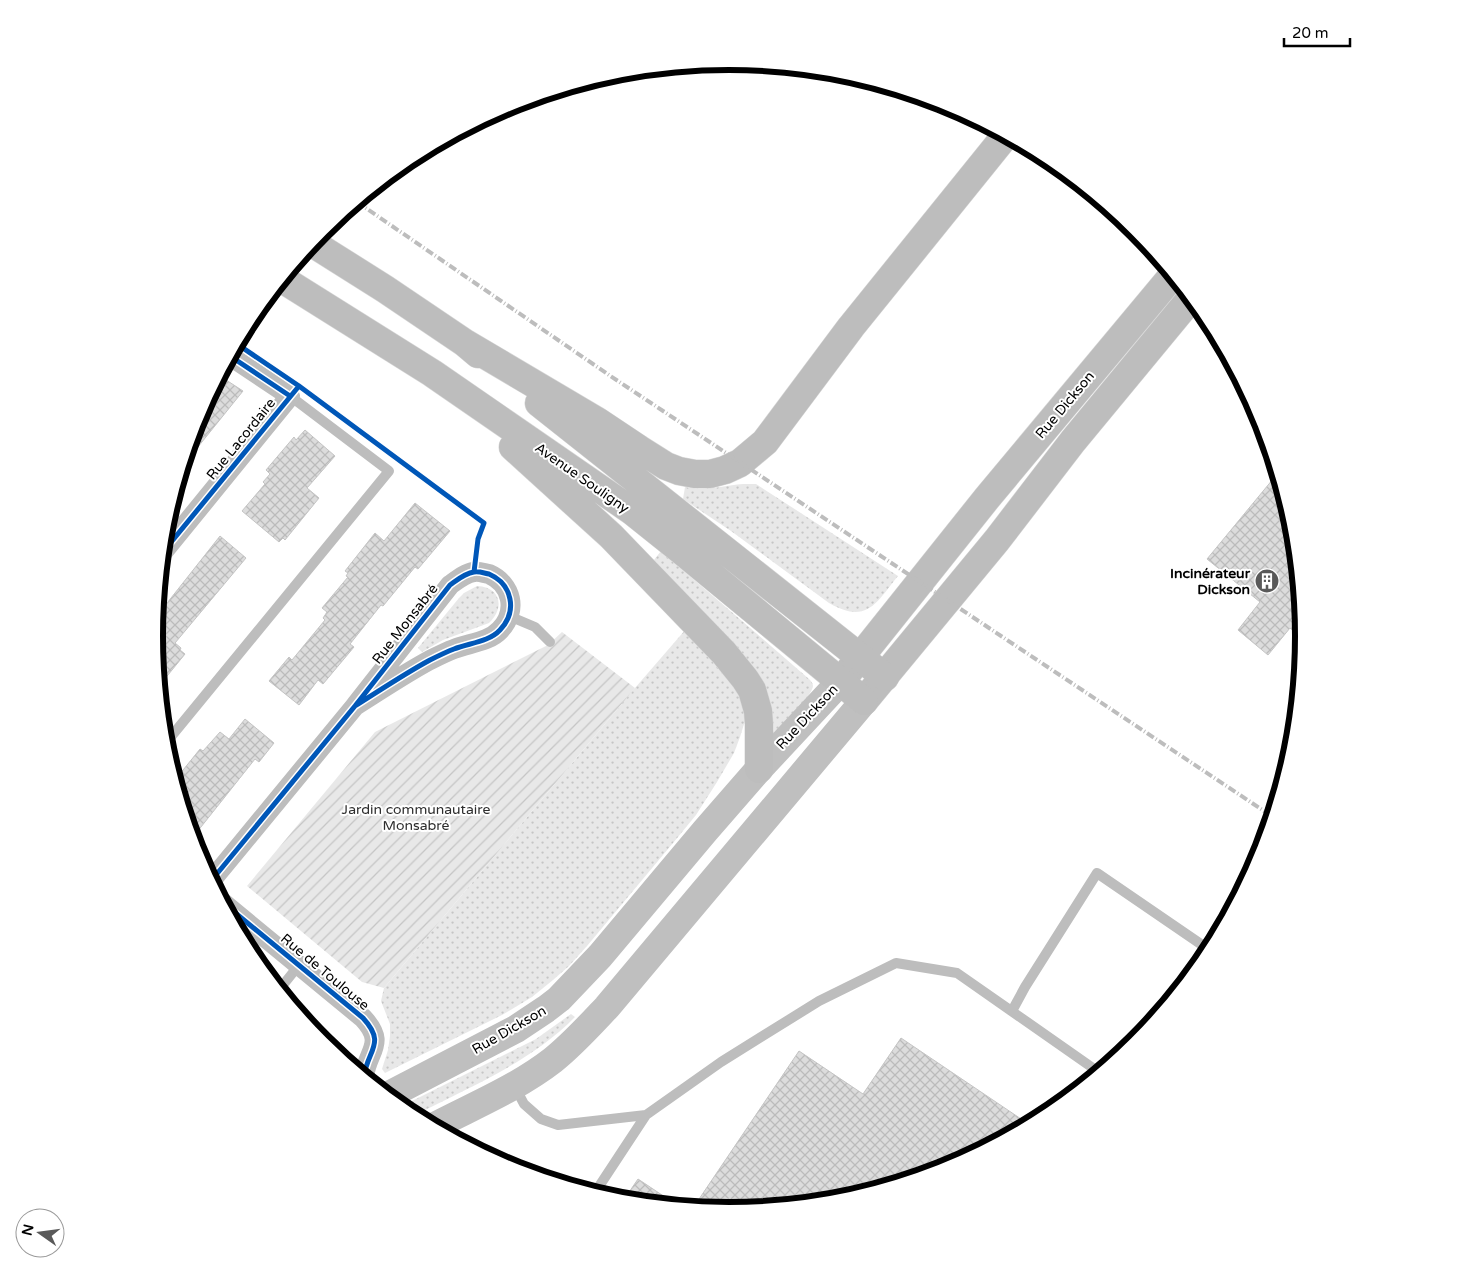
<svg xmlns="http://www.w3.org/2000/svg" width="1459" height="1273" viewBox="0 0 1459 1273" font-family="'Varela Round',sans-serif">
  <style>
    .grass { fill: url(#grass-dots) }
    .garden { fill: url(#garden-furrows) }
    .building { fill: url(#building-cross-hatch); stroke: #c4c4c4 }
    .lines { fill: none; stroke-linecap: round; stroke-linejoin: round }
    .primary-casing { stroke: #dbdbdb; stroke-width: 29 }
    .highway-casing { stroke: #dbdbdb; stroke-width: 29 }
    .lane { stroke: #bdbdbd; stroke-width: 10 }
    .street { stroke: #bdbdbd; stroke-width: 20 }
    .secondary { stroke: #bfbfbf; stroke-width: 28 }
    .primary { stroke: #bdbdbd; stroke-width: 28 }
    .highway { stroke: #bdbdbd; stroke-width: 28 }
    .rail { stroke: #bdbdbd; stroke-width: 4; stroke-dasharray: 8 2.5 1 2.5; stroke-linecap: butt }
    .cycleway-casing { stroke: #fff; stroke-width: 8 }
    .cycleway { stroke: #0057b8; stroke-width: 5 }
    .labels { text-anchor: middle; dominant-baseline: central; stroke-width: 4; stroke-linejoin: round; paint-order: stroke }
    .street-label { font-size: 14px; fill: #000; stroke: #fff }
    .poi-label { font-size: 14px; font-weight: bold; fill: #000; stroke: #fff; text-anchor: end }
    .park-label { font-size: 14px; fill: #2d2d2d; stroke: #fff }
    .rim { fill: none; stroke: #000; stroke-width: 6 }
  </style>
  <defs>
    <pattern id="grass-dots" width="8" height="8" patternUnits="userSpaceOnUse" patternTransform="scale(1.25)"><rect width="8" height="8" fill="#e8e8e8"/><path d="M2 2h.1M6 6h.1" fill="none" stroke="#c5c5c5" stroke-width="1.8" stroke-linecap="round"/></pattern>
    <pattern id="garden-furrows" width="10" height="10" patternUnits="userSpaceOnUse" patternTransform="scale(1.25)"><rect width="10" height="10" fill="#e8e8e8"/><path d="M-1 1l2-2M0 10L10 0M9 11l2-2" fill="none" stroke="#c5c5c5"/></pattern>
    <pattern id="building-cross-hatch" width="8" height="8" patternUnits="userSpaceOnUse" patternTransform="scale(1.25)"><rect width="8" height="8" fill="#dcdcdc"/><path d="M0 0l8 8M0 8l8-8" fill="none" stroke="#bbb"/></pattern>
  </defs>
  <rect width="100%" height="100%" fill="#fff"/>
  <path class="grass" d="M743 484H756L898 576C876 603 867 625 829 603L731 531 683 499 685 487C707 491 722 486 743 484Z
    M661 551 809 679C811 681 813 683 813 686 813 694 782 728 775 736L773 735V720L771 706 767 694 742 656 654 560Z
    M477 586C501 587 505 608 489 623L443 640 422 652 418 648 459 598 464 593Z
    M686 629 737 685 745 706V721L740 737 734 753 717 782 696 815 678 837 587 946 569 966 553 980 532 997 502 1015 385 1073 382 1069 388 1050 390 1036V1024L381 1001 384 988 635 688Z
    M571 1014 575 1017C530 1063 469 1087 413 1116L400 1107 536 1039Z"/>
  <path class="garden" d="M562 632 635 688 384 988 362 982 247 886 375 732 548 645Z"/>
  <path class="building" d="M220 376 243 391 185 463 198 416Z
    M305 430 335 456 307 488 319 498 285 540 283 538 279 542 242 511 265 484 263 482 270 474 266 470 294 437 296 440Z
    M1278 473 1294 525 1305 637 1304 640 1290 628 1268 655 1238 630 1260 602 1207 559Z
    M415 503 450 531 418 569 415 567 383 606 381 605 350 644 354 647 323 684 318 680 299 705 269 681 289 657 292 660 325 620 323 618 327 612 322 608 348 577 346 576 348 573 345 571 375 533 384 541Z
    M220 536 246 558 175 643 181 648 180 650 185 654 159 686 154 636 156 617Z
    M245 719 274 743 259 762 255 759 197 832 188 825 175 780 200 749 203 751 220 732 229 739Z
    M901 1038 1030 1125 949 1168 841 1201 730 1212 693 1208 799 1051 863 1094Z
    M638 1179 680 1207 623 1201Z"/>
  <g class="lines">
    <defs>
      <path id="primary" d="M841 681 987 498 1173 275
        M864 701 997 540 1073 441 1192 297"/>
      <path id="highway" d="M312 243 385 289 465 343 478 354
        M282 279 432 373 632 511 682 551 864 701
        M465 343 597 421 639 449 666 466 679 471 695 474H710L725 470 740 463 765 442 851 327 1006 135
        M539 403 885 677
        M513 447 611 536 724 653 745 679 752 690 758 711 759 724V769"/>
    </defs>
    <use href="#primary" class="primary-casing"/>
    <use href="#highway" class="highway-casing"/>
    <path class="lane" d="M509 616 535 627 550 642
      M165 744 389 471 290 396
      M279 990 299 965
      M1012 1011 1025 987 1097 873 1208 949 1209 953
      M515 1087 524 1104 541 1119 558 1125 646 1115
      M594 1194 646 1115 721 1062 819 1001 896 963 957 973 1100 1073"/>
    <path class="street" d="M163 552 290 396 230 356
      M211 881 355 706 450 585C457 580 465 573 474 572 478 571 484 573 489 574 512 584 518 611 500 630 489 642 469 643 454 649 446 652 438 656 430 660 404 674 379 691 355 706
      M222 902 363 1018C387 1044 367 1050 364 1077"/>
    <path class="secondary" d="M387 1096 516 1029 546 1009 559 999 600 956 705 831 759 769 841 681
      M433 1127C473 1106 517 1088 553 1060 573 1044 590 1025 607 1007L864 701"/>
    <use href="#primary" class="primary"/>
    <use href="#highway" class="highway"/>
    <path class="rail" d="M357 202 609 375 1273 817"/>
    <defs>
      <path id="cycleway" d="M237 344 299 386 484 523 478 539 474 572
        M230 356 290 396
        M163 552 299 386
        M211 881 355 706 450 585C457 580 465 573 474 572 478 571 484 573 489 574 512 584 518 611 500 630 489 642 469 643 454 649 446 652 438 656 430 660 404 674 379 691 355 706
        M222 902 363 1018C387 1044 367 1050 364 1077"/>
    </defs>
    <use href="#cycleway" class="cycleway-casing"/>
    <use href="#cycleway" class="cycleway"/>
  </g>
  <defs>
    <symbol id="building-disc" viewBox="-11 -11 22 22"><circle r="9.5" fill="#595959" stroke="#fff"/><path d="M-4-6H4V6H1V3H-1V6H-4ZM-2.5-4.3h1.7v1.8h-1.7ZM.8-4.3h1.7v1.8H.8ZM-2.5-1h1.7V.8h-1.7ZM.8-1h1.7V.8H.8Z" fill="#fff"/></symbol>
  </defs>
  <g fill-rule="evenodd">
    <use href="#building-disc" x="1253" y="567" width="28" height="28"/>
  </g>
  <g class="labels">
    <g class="street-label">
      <text transform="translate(1065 405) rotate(-50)">Rue Dickson</text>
      <text transform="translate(241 439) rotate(-51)">Rue Lacordaire</text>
      <text transform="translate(582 478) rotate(35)">Avenue Souligny</text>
      <text transform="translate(405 624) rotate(-52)">Rue Monsabré</text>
      <text transform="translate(807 717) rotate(-47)">Rue Dickson</text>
      <text transform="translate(325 972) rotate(40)">Rue de Toulouse</text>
      <text transform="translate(509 1030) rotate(-30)">Rue Dickson</text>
    </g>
    <g class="poi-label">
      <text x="1250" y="573">Incinérateur<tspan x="1250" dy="16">Dickson</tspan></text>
    </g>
    <g class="park-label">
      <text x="416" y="809">Jardin communautaire<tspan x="416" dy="16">Monsabré</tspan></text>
    </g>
  </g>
  <path d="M0 0H1459V1273H0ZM163 636a566 566 0 1 1 1132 0a566 566 0 1 1-1132 0Z" fill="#fff" fill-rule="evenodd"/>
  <path class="rim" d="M163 636a566 566 0 1 1 1132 0a566 566 0 1 1-1132 0Z"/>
  <g transform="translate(40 1233) rotate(284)"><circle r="24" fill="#ffffff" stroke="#999999"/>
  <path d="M0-4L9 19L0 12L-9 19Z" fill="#595959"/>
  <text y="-8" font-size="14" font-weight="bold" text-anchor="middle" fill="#000000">N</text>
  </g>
  <path d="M1284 38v8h66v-8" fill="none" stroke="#000000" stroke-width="2.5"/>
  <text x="1292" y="38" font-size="15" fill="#000000" stroke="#ffffff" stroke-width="4" paint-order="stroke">20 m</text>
</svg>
